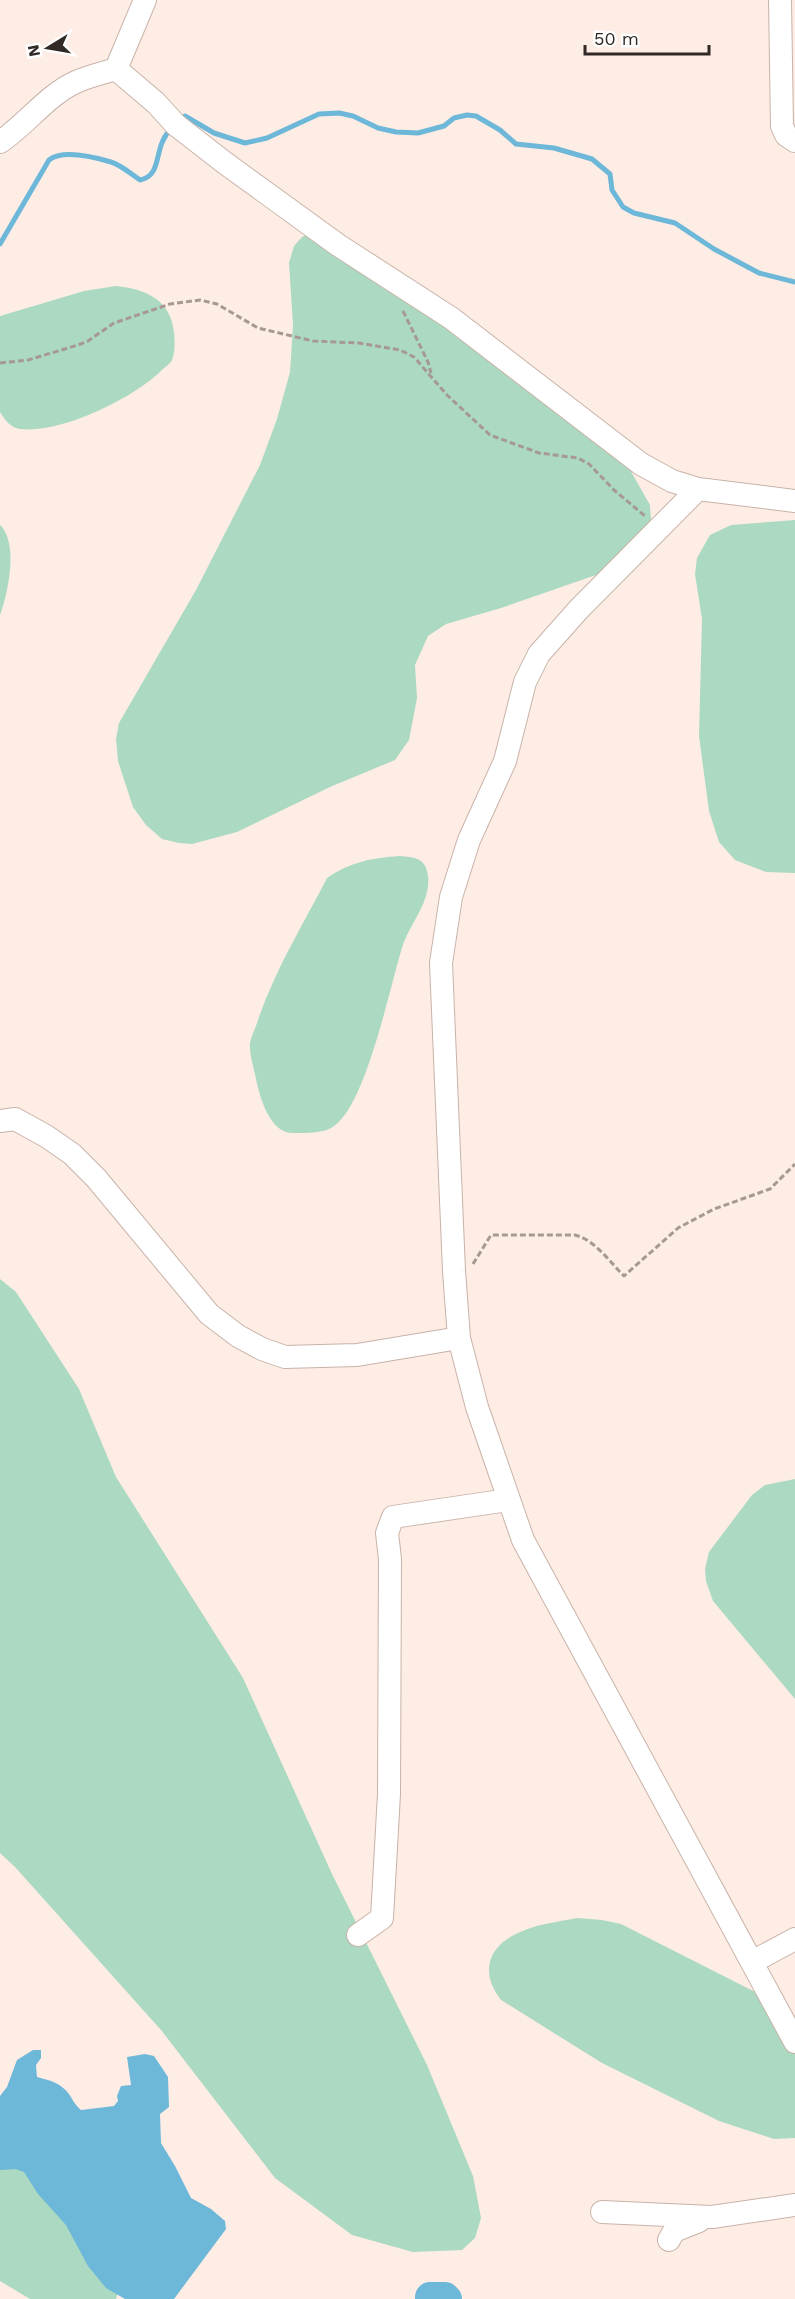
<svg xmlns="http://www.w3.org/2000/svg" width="795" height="2299" viewBox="0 0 795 2299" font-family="'Work Sans',sans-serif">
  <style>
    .green { fill: #abd9c2 }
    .water { fill: #6db7d9 }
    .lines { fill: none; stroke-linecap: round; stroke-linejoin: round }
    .stream { stroke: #6db7d9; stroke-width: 5 }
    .river { stroke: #6db7d9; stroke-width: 30 }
    .minor-casing { stroke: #c8b3a9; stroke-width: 24 }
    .path { stroke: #a69993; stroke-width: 3; stroke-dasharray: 6 3; stroke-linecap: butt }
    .minor { stroke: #fff; stroke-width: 22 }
  </style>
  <rect width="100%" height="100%" fill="#feede5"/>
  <path class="green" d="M315 231 625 461 650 505 651 520 646 548 622 566 501 608 446 624 428 636 415 665 417 698 409 740 395 760 330 787 237 832 192 844 179 843 162 839 146 825 133 807 118 761 116 739 119 723 196 590 260 465 277 419 290 372 293 325 289 263 294 246 302 237Z
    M116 286C145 289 171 299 174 333 175 341 175 353 172 360 170 364 165 367 162 370 134 398 61 434 20 429 11 428 5 420 0 412V316L84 291Z
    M795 520V873L766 872 735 860 719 842 709 811 699 736 702 619 695 574 697 558 710 535 731 525Z
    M0 525C19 543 8 593 0 615Z
    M399 856C415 857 426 858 428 876 431 903 409 924 402 948 390 986 365 1111 331 1128 322 1133 306 1133 295 1133 270 1135 260 1098 256 1079 254 1068 249 1054 250 1043 252 1034 257 1025 259 1017 276 968 304 923 327 878 350 862 373 858 399 856Z
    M0 1279 16 1292 79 1389 116 1477 243 1678 332 1874 427 2065 473 2176 481 2218 475 2238 462 2250 413 2252 352 2235 275 2178 161 2030 15 1867 0 1853Z
    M795 1479V1699L713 1601 706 1581 705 1569 709 1552 752 1495 765 1485Z
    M577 1918 602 1920 621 1924 767 1998 795 2021V2138L774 2139 719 2121 602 2063 501 2000C480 1973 487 1947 518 1933 536 1924 557 1922 577 1918Z
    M0 2118 120 2285 116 2299H30L0 2281Z"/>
  <path class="water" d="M33 2050H41V2058L36 2065 37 2077C49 2080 61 2083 69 2094 73 2100 75 2105 81 2110L114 2106 118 2101 117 2096 121 2086 131 2085 127 2057 145 2054 154 2056 168 2077 169 2107 160 2114 161 2143 175 2166 191 2198 211 2209 225 2221 226 2229 174 2299H125L106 2288 88 2266 66 2225 38 2194 24 2172 16 2169 0 2170V2096L7 2087 17 2060Z"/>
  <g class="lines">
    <path class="stream" d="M180 121 185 116 214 133 245 143 267 138 319 114 339 113 353 116 378 128 396 132 418 133 444 126 454 118 467 115 476 116 500 130 516 144 554 148 592 159 610 174 612 190 623 207 634 213 675 223 714 249 759 273 795 282
      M0 244 49 160C63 149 94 157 111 162 121 165 131 174 140 180 164 175 152 147 171 129"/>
    <path class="river" d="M430 2299V2297H445L447 2299"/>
    <defs>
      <path id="minor" d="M780 0 782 126 786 135 795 141
        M116 69 156 103 176 125 225 163 338 245 451 318 641 464 672 481 698 489 795 501
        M0 142C27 124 47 95 76 82 89 76 103 73 116 69L145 0
        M698 489 579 609 539 654 525 682 505 761 469 840 451 897 441 963 454 1271 459 1338 477 1407 523 1540 795 2042
        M0 1121 15 1119 46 1136 72 1154 96 1178 209 1314 238 1336 262 1349 285 1357 357 1355 459 1338
        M358 1935 382 1918 389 1794 390 1559 387 1533 393 1517 508 1500
        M752 1962 795 1939
        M602 2212 712 2217 795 2205
        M669 2240 674 2231 699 2221"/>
    </defs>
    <use href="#minor" class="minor-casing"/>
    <path class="path" d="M403 311 428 362 431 373
      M0 363 28 360 78 345 88 341 114 323 170 304 200 300 217 304 258 328 313 341 359 343 400 350 414 357 447 395 490 435 539 453 578 458 589 464 614 490 645 516
      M473 1264 491 1235H575C595 1240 610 1262 624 1276L678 1228 714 1209 770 1189 795 1164"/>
    <use href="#minor" class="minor"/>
  </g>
  <g transform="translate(48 48) rotate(259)" stroke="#ffffff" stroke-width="4.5" paint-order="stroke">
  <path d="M0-4.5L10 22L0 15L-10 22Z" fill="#312925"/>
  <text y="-9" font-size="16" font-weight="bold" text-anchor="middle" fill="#312925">N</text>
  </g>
  <path d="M585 45v9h124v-9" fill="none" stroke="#312925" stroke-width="3"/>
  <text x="594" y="45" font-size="18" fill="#312925" stroke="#ffffff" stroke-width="4.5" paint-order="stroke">50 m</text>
</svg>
